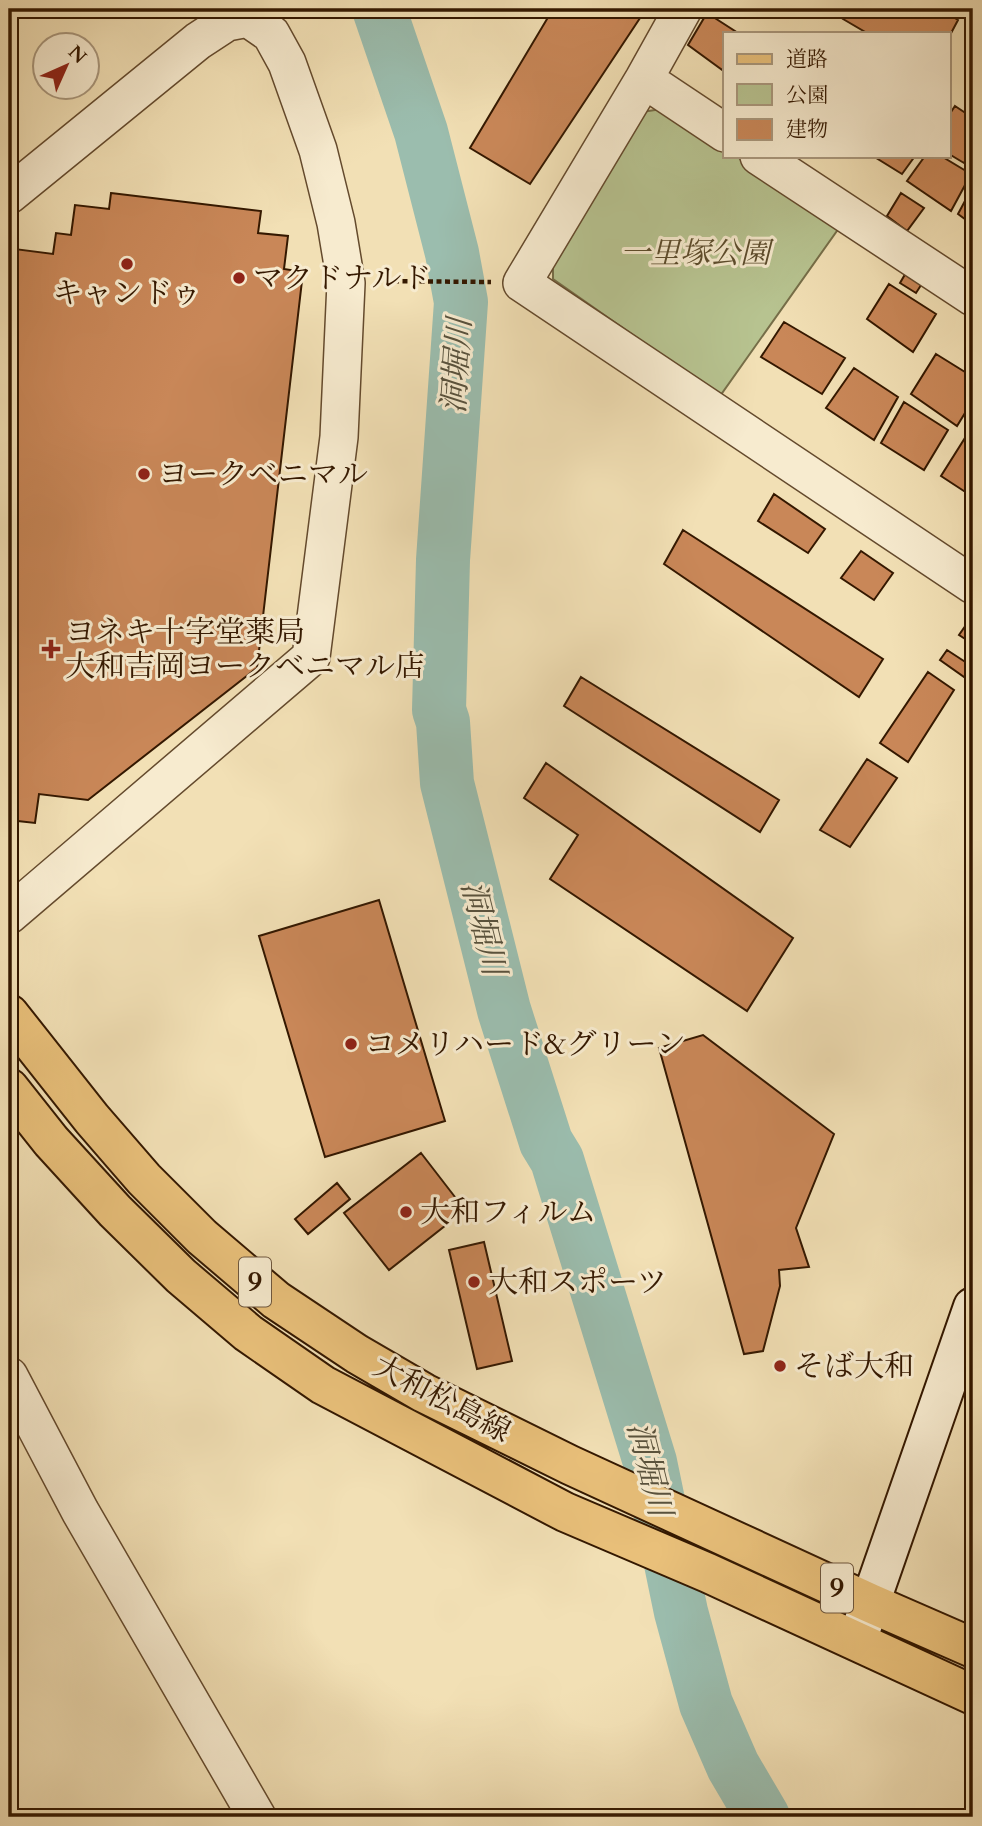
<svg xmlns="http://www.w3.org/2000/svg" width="982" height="1826" viewBox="0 0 982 1826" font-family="Cardo,'Noto Serif JP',serif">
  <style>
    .green { fill: #b7c390; stroke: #766e48; stroke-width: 2 }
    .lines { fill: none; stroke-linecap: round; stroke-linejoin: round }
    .river { stroke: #9bbdae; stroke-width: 54 }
    .building { fill: #c98758; stroke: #341800; stroke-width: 2 }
    .street-casing { stroke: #644a2d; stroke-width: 40 }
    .secondary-casing { stroke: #341800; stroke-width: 42 }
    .primary-casing { stroke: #341800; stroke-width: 42 }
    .path { stroke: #341800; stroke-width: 4.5; stroke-dasharray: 5 3.5; stroke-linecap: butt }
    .street { stroke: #f7ebcf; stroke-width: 37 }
    .secondary { stroke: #f7ebcf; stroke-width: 38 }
    .primary { stroke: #e9c07a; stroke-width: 38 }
    .poi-dot { fill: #8f2418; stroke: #f7ebcf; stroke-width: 2.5 }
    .labels { text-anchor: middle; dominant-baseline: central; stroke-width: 6; stroke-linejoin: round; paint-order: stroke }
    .shield { fill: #f7ebcf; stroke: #6e573e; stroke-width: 2 }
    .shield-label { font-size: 28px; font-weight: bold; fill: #341800 }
    .park-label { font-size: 30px; font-style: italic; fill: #5b4b2b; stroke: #f7ebcf }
    .poi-label { font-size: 30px; fill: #341800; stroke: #f7ebcf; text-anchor: start }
    .street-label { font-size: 30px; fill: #341800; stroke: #f7ebcf }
    .water-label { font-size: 32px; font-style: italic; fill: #58523d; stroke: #f7ebcf }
  </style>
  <rect width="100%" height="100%" fill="#f2e0b5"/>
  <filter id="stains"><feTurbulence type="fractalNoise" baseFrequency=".00286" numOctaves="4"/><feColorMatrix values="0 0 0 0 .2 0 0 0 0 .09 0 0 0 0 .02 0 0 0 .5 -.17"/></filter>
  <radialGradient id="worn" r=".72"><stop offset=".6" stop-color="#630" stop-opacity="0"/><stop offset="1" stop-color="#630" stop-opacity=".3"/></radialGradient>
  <path class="green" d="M668 108 725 148V156H736L839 228 720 396 553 279V260L642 112Z"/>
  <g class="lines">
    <path class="river" d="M379 9 421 132 452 253 461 302 443 560 439 710 443 722 447 783 504 1010 546 1142 557 1160 650 1462 681 1612 706 1704 733 1766 763 1817"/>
  </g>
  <path class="building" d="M553 9H646L530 184 470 148Z
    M849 9H940L958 20 949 37V33H867L843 19Z
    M707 13 738 33H725V72L688 45Z
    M955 106 973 118V149L964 163 949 154V115Z
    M873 156H915L902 174Z
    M925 156H941L971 174 951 211 907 181Z
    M973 186V225L958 214Z
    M111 193 261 211 258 233 288 236 284 269 303 272 257 668 88 800 39 794 35 823 9 820V279L11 280 15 249 53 254 56 233 71 235 75 205 109 209Z
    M901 193 924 208 907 231 887 216Z
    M907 271 923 282 916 293 900 283Z
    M889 284 936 314 913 352 867 319Z
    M784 322 845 358 822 394 761 357Z
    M936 354 973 377V400L957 426 911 394Z
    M854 368 898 397 874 440 826 408Z
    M904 402 948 430 924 470 881 443Z
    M970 430 973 432V497L941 476Z
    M774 494 825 529 808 553 758 521Z
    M683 530 883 659 859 697 664 564Z
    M861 551 893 573 874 600 841 578Z
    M968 622 973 625V644L959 635Z
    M947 650 973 667V671L967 679 940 660Z
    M928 672 954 690 908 762 880 743Z
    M581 677 779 800 760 832 564 706Z
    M867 759 897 778 850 847 820 830Z
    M546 763 793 938 747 1011 550 879 578 835 524 798Z
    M379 900 445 1121 325 1157 259 936Z
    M703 1035 834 1134 796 1228 809 1267 779 1270 780 1286 763 1351 744 1354 659 1048Z
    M421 1153 465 1210 389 1270 344 1213Z
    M337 1183 350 1199 308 1234 295 1219Z
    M484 1242 512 1361 477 1369 449 1250Z"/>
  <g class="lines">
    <defs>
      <path id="street" d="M683 9 644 79 522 283 973 585
        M644 79 725 133
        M759 156 973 297
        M9 195 198 41 227 22 248 18 271 34 287 63 318 150 336 223 346 283 339 437 311 657 9 915
        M9 1376 80 1511 257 1817"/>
      <path id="secondary" d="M859 1635 973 1307"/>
      <path id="primary" d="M9 1014 92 1119 144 1179 202 1237 276 1300 357 1354 424 1393 570 1465 870 1603 973 1648
        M9 1088 51 1141 115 1211 181 1276 248 1333 323 1385 565 1512 708 1573 973 1695"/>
    </defs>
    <use href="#street" class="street-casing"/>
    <use href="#secondary" class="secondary-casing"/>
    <use href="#primary" class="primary-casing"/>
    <path class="path" d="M377 281 491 282"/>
    <use href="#street" class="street"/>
    <use href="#secondary" class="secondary"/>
    <use href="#primary" class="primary"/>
  </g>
  <g class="poi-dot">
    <circle cx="127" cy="264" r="7"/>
    <circle cx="239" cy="278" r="7"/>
    <circle cx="144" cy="474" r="7"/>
    <path d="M47.5 638.5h7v7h7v7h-7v7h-7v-7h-7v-7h7z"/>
    <circle cx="351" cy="1044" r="7"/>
    <circle cx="406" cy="1212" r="7"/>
    <circle cx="474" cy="1282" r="7"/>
    <circle cx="780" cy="1366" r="7"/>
  </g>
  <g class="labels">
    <g class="shield">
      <rect x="239" y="1257.5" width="32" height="49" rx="5"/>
      <rect x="821" y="1563.5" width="32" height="49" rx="5"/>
    </g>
    <g class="shield-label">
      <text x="255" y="1282">9</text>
      <text x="837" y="1588">9</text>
    </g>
    <g class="park-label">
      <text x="695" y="253">一里塚公園</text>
    </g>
    <g class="poi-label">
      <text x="253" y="278">マクドナルド</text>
      <text x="127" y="293" text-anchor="middle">キャンドゥ</text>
      <text x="158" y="474">ヨークベニマル</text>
      <text x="65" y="632">ヨネキ十字堂薬局<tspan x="65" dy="34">大和吉岡ヨークベニマル店</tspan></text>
      <text x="365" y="1044">コメリハード&amp;グリーン</text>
      <text x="420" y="1212">大和フィルム</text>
      <text x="488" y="1282">大和スポーツ</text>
      <text x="794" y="1366">そば大和</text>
    </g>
    <g class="street-label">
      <text transform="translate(442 1399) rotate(28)">大和松島線</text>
    </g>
    <g class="water-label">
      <text transform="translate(457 366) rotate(-86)">洞堀川</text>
      <text transform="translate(483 928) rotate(76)">洞堀川</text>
      <text transform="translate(649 1469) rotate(76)">洞堀川</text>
    </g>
  </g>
  <rect width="982" height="1826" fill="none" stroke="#f2e0b5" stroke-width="35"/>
  <rect x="10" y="10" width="961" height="1805" fill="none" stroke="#341800" stroke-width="3.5"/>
  <rect x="18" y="18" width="947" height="1791" fill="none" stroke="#341800" stroke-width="2"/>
  <rect x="723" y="32" width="228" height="126" fill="#f7ebcf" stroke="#a9977c" stroke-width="2"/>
  <rect x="737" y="54" width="35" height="10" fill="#e9c07a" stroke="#a9977c" stroke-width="2"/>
  <text x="786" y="66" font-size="21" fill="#341800">道路</text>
  <rect x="737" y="84" width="35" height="21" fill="#b7c390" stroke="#a9977c" stroke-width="2"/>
  <text x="786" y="102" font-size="21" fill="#341800">公園</text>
  <rect x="737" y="119" width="35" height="21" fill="#c98758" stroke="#a9977c" stroke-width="2"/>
  <text x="786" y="136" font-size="21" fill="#341800">建物</text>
  <g transform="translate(66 66) rotate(45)"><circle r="33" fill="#f7ebcf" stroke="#a9977c" stroke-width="2"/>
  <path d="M0-5L12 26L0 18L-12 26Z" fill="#8f2418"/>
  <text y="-10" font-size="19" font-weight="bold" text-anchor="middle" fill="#341800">N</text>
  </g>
  <rect width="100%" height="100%" filter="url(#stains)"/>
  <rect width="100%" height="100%" fill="url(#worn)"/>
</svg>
